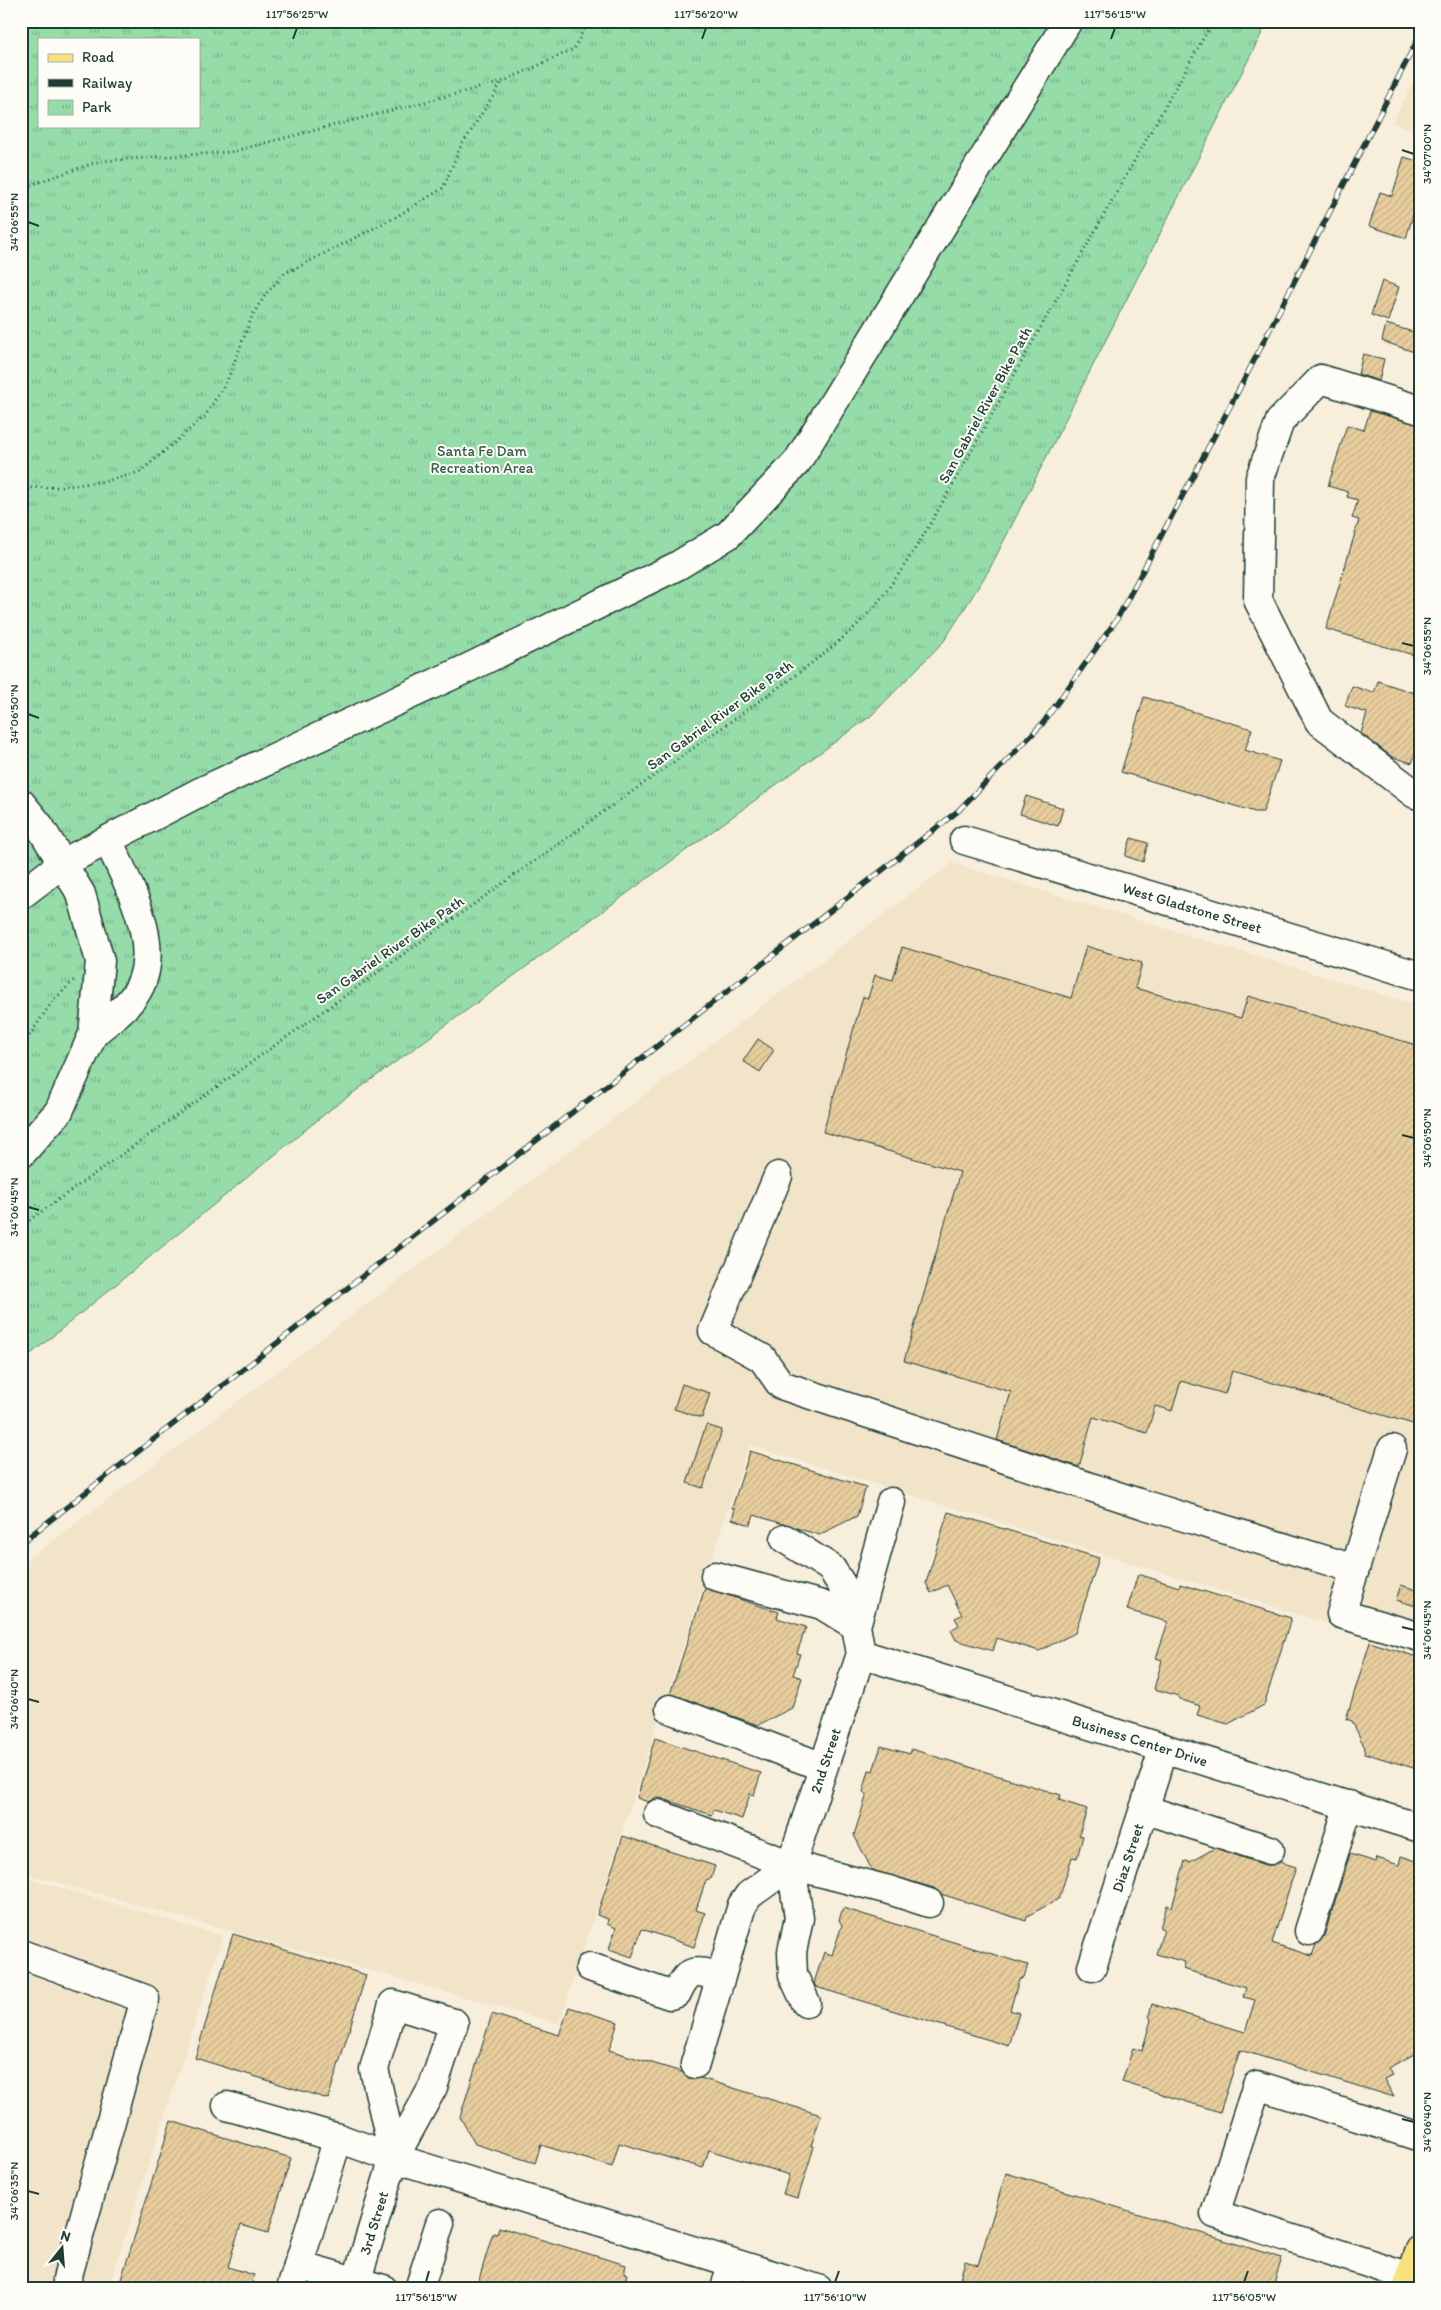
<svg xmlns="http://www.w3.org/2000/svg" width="1441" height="2310" viewBox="0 0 1441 2310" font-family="Itim,sans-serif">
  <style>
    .built { fill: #f2e4c9 }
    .park { fill: url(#park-tufts); stroke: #5a8c6e; fill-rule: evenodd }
    .building { fill: url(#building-hatch); stroke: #1f3d34 }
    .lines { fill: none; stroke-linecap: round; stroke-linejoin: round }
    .minor-casing { stroke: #1f3d34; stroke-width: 31 }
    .major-casing { stroke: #1f3d34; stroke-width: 31 }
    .path { stroke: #1f3d34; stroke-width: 3; stroke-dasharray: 1 4; stroke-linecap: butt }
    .minor { stroke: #fdfcf7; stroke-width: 28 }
    .major { stroke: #fbe080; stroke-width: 28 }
    .rail-casing { stroke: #1f3d34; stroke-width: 5.5 }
    .rail { stroke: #fdfcf7; stroke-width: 4; stroke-dasharray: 11; stroke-linecap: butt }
    .ticks { fill: none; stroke: #1f3d34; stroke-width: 2 }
    .labels { text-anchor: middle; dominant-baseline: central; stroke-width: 4; stroke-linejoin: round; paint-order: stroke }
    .street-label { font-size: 15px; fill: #1f3d34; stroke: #fdfcf7 }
    .park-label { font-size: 15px; fill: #375d4b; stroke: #fdfcf7 }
    .neatline { fill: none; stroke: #1f3d34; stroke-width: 2 }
    .ticks-label { font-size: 12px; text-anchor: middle; fill: #1f3d34 }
  </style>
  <defs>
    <pattern id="park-tufts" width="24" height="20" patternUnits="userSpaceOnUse" patternTransform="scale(1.25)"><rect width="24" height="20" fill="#96dca9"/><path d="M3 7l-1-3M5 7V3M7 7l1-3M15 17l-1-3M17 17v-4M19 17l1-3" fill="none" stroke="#7ab48a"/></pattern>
    <pattern id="building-hatch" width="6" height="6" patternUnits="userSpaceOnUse" patternTransform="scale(1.25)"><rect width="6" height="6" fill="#e8cd9d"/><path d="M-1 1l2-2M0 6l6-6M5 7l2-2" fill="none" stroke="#c7b188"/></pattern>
  </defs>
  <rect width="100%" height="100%" fill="#f7eedc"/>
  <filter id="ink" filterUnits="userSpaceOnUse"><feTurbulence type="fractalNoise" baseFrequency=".02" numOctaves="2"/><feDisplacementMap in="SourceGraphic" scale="10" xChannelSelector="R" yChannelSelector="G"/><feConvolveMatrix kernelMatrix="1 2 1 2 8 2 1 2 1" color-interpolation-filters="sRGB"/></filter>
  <g filter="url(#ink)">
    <path class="built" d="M1420 70V131L1392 123Z
      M952 863 1420 1006V1652L749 1445 559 2024 21 1872V1565Z
      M21 1876 223 1936 108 2289H21Z"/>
    <path class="park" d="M21 21H1268L989 570 944 641 872 715 331 1109 21 1362ZM39 39H199V126H39Z"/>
    <path class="building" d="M1404 157 1420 162V193L1406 238 1369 226 1380 192 1392 196Z
      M1382 281 1399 287 1388 321 1371 315Z
      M1386 324 1420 334V354L1382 341Z
      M1363 354 1384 359 1379 381 1358 374Z
      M1370 411 1420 425V657L1326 629 1359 520 1352 518 1358 500 1347 497 1348 492 1328 486 1347 425 1364 430Z
      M1378 681 1420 695V741L1412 763 1392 757 1361 733 1367 713 1345 706 1352 686 1374 693Z
      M1144 697 1252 729 1245 750 1280 761 1263 812H1255L1121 772Z
      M1026 796 1063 808 1058 826 1020 814Z
      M1131 838 1148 843 1143 862 1125 856Z
      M1086 946 1142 963 1135 988 1241 1018 1248 996 1420 1046V1426L1232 1371 1225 1394 1181 1381 1172 1411 1155 1406 1147 1433 1093 1417 1079 1467 997 1440 1011 1392 904 1361 960 1172 823 1132 863 997 868 998 875 975 893 980 902 947 1071 998Z
      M758 1039 774 1050 760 1072 743 1061Z
      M682 1384 710 1393 702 1418 674 1409Z
      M706 1425 722 1430 703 1488 687 1483Z
      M750 1451 866 1487 857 1516 819 1535 754 1515 750 1525 732 1519 735 1509 732 1508Z
      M948 1512 1099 1558 1075 1633 1039 1651 997 1638 993 1651 956 1640 951 1630 959 1625 955 1618 962 1615 947 1585 931 1593 926 1583Z
      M1138 1574 1179 1587 1180 1584 1291 1618 1264 1705 1228 1724 1197 1715 1200 1706 1179 1699V1696L1154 1689 1162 1660 1156 1658 1168 1622 1127 1610Z
      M1401 1585 1420 1591 1416 1606 1396 1600Z
      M705 1588 779 1612 777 1618 806 1627 797 1653 800 1654 793 1675 802 1678 792 1708 758 1725 670 1694Z
      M1370 1642 1420 1658V1770L1364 1753 1365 1748 1352 1721 1346 1719Z
      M655 1738 761 1773 754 1795 750 1794 742 1819 714 1810 712 1815 657 1797 648 1802 637 1798Z
      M881 1746 910 1754 911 1749 1061 1795 1059 1800 1087 1809 1079 1835 1083 1836 1077 1858 1072 1857 1059 1899 1027 1916 1026 1921 941 1894 934 1888 872 1870 854 1835 867 1794 863 1792 869 1770 873 1771Z
      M623 1836 715 1866 711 1878 706 1880 696 1910 705 1913 694 1947 642 1929 632 1957 609 1949 616 1928 607 1924 608 1919 597 1915Z
      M1215 1848 1265 1865H1273L1280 1862 1296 1867 1272 1943 1312 1956 1316 1944 1324 1936 1350 1854 1376 1862 1377 1858 1399 1865 1401 1856 1420 1862V2051L1388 2068 1392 2075 1384 2079 1394 2097 1240 2050 1220 2112 1122 2082 1133 2048 1142 2051 1151 2020 1149 2015 1152 2004 1245 2032 1255 2000 1243 1997 1246 1988 1183 1969 1185 1962 1156 1954 1164 1929 1160 1928 1167 1905 1172 1907 1185 1861 1190 1862Z
      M843 1908 1028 1965 1024 1977 1019 1980 1010 2010 1019 2013 1009 2046 816 1987 814 1983 824 1952 832 1955 842 1925 839 1920Z
      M233 1934 366 1975 328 2099 195 2058Z
      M569 2007 618 2022 609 2050 682 2072 690 2079 701 2078 821 2115 811 2146 814 2147 798 2198 783 2194 789 2175 709 2150 703 2168 619 2143 612 2167 541 2145 535 2163 475 2144 460 2117 492 2014 559 2035Z
      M171 2121 291 2158 268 2233 241 2225 234 2246 228 2267 254 2275 250 2289H118Z
      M1006 2173 1282 2258 1272 2289H970L972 2282 960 2279 965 2261 978 2265Z
      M499 2227 626 2265 624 2273 627 2274 623 2289H476L493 2233 497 2234Z"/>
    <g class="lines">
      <defs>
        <g id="minor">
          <path d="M1420 410 1321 379 1280 421 1260 478 1258 600 1319 721 1415 794 1420 795"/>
          <path d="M21 803 39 825 81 894 100 961 93 1034 59 1111 21 1154"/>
          <path id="s1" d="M964 840 1420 976"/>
          <path d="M21 895 63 863 200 792 468 668 677 566 728 535 797 462 1068 21"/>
          <path d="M93 1034C105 1023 120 1013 130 1001 170 955 128 885 108 840"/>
          <path d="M778 1176 713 1331 762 1358 781 1385 1145 1505 1355 1569"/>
          <path d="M1392 1449 1341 1614 1420 1637"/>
          <path d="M785 1539 831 1568 842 1585 856 1626"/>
          <path d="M715 1576 822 1605 856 1626"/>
          <path id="s2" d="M861 1654 1420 1828"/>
          <path d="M670 1709 823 1767"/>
          <path d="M1144 1809 1270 1850"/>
          <path d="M658 1814 791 1865 889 1890 929 1903"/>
          <path d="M1309 1931 1349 1805"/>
          <path d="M21 1954 145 1999 67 2279V2289"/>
          <path d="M590 1967 670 1995 677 1993C689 1967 695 1970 720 1977"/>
          <path id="s3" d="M1092 1967 1164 1748"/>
          <path id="s4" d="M806 2003 793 1975 792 1952 799 1918 791 1865 861 1654 856 1626 891 1502"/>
          <path d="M695 2064 742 1905 749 1895 791 1865"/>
          <path d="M227 2106 338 2138"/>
          <path d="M298 2265 383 2289"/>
          <path d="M1411 2277 1215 2214 1257 2085 1420 2137"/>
          <path d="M291 2289 338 2138 394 2158 818 2289"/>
          <path id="s5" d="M354 2289 394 2158 433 2087 454 2023 393 2004 374 2069 394 2158"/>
          <path d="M419 2289 440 2223"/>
          <path d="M725 2289 732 2263"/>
        </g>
        <path id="major" d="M1407 2289 1420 2250"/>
      </defs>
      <use href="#minor" class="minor-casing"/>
      <use href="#major" class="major-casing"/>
      <path class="path" d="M21 188 100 161 230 152 502 82 574 49 588 21
        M21 488 61 487 106 481 140 472 205 416 227 381 253 314 266 294 284 274 396 217 443 188 460 148 502 82
        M21 1048 52 1002 74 980
        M21 1226 789 680C816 660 843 640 866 616 892 587 912 554 932 521L1213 21"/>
      <use href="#minor" class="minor"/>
      <use href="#major" class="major"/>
      <defs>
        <path id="rail" d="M21 1543 958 811 1043 723 1117 619 1244 380 1420 35"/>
      </defs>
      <use href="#rail" class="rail-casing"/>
      <use href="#rail" class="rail"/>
    </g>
  </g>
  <path class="ticks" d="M293 39 297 28M702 39 706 28M1111 39 1115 28M1402 150 1414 154M28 222 39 226M1402 643 1414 646M28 714 39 718M1402 1135 1414 1138M28 1207 39 1210M1402 1627 1414 1630M28 1699 39 1702M1402 2119 1414 2122M28 2191 39 2194M426 2282 429 2271M835 2282 839 2271M1244 2282 1248 2271"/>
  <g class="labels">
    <g class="street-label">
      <text transform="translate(985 405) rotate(-61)">San Gabriel River Bike Path</text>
      <text transform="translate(720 715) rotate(-36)">San Gabriel River Bike Path</text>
      <text stroke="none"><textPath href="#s1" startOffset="238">West Gladstone Street</textPath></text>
      <text transform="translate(390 950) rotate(-35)">San Gabriel River Bike Path</text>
      <text stroke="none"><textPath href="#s2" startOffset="292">Business Center Drive</textPath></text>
      <text stroke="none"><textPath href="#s4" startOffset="252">2nd Street</textPath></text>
      <text stroke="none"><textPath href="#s3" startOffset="115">Diaz Street</textPath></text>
      <text stroke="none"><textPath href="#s5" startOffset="69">3rd Street</textPath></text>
    </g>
    <g class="park-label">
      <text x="482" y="451">Santa Fe Dam<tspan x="482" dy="17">Recreation Area</tspan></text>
    </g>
  </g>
  <rect width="1441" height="2310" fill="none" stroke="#fdfcf7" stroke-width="55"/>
  <rect x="38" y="38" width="162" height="90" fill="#fdfcf7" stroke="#a4b0a9"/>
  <rect x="48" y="54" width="25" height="8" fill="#fbe080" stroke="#a4b0a9"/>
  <text x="82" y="62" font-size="15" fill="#1f3d34">Road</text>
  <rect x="48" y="79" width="25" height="8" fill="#1f3d34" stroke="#a4b0a9"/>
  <text x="82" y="88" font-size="15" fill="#1f3d34">Railway</text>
  <rect x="48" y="100" width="25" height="15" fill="url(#park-tufts)" stroke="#a4b0a9"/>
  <text x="82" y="112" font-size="15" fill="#1f3d34">Park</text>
  <g transform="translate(62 2248) rotate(17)" stroke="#fdfcf7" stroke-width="4" paint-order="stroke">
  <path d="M0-4L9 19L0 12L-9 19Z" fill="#1f3d34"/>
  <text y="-8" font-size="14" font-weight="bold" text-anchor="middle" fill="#1f3d34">N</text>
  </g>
  <rect x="28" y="28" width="1386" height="2254" class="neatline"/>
  <g class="ticks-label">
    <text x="297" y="18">117°56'25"W</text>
    <text x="706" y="18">117°56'20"W</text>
    <text x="1115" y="18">117°56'15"W</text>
    <text transform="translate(1427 154) rotate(-90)" y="4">34°07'00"N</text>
    <text transform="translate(14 222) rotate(-90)" y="4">34°06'55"N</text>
    <text transform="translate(1427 646) rotate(-90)" y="4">34°06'55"N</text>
    <text transform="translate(14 714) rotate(-90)" y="4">34°06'50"N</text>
    <text transform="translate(1427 1138) rotate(-90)" y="4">34°06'50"N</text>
    <text transform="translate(14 1207) rotate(-90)" y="4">34°06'45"N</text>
    <text transform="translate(1427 1630) rotate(-90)" y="4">34°06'45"N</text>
    <text transform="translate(14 1699) rotate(-90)" y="4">34°06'40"N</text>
    <text transform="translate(1427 2122) rotate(-90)" y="4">34°06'40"N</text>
    <text transform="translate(14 2191) rotate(-90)" y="4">34°06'35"N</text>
    <text x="426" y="2301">117°56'15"W</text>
    <text x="835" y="2301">117°56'10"W</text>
    <text x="1244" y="2301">117°56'05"W</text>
  </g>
</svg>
